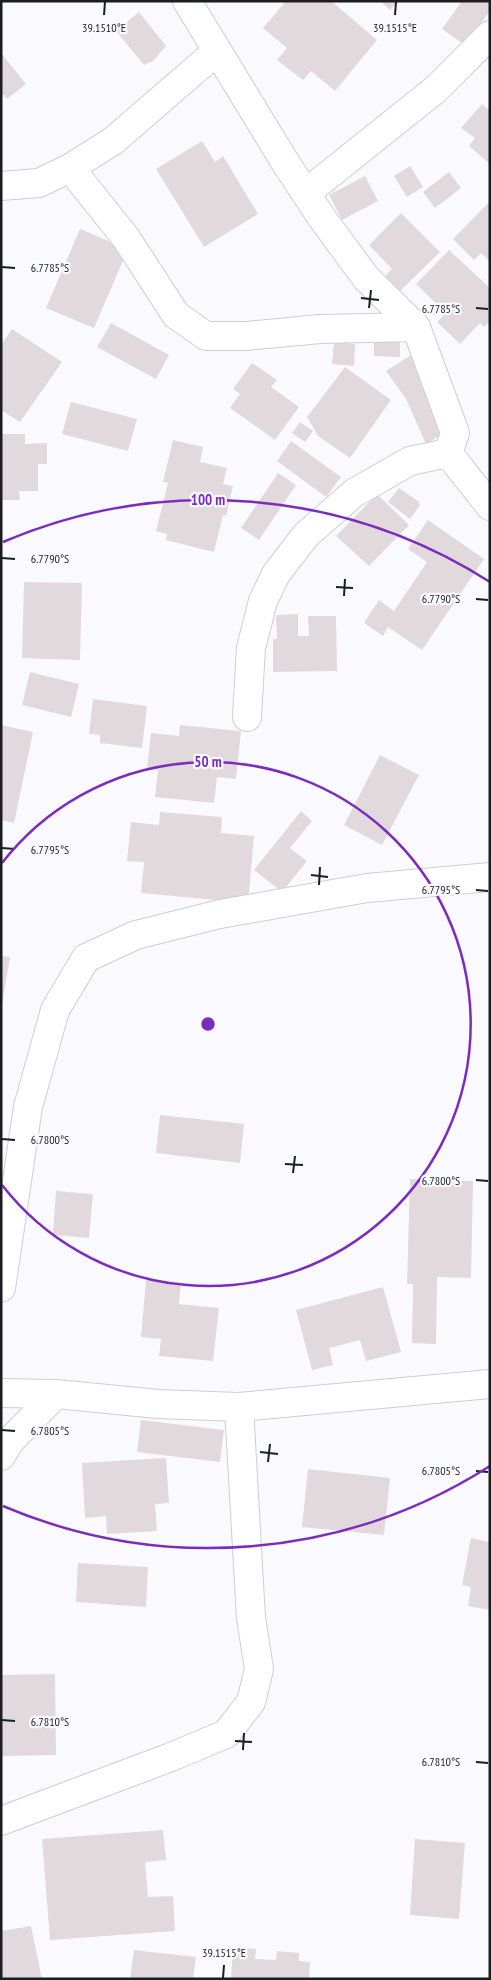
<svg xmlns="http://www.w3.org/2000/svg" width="491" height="1980" viewBox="0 0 491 1980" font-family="'PT Sans Narrow',sans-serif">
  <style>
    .building { fill: #e2d9dd }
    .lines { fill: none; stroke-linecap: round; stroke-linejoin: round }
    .minor-casing { stroke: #cdced6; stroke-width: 30 }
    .minor { stroke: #fff; stroke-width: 28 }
    .ticks { fill: none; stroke: #1c1d20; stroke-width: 2 }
    .ring { fill: none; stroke: #7b2cbf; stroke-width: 2.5 }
    .ticks-label { font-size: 12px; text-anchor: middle; fill: #1c1d20; stroke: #fafafe; stroke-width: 4.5; stroke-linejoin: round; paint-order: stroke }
    .centre { fill: #7b2cbf; stroke: #fafafe; stroke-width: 2.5 }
    .ring-label { font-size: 15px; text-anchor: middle; font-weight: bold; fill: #7b2cbf; stroke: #fafafe; stroke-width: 4.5; stroke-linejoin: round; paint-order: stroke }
  </style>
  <rect width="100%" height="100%" fill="#fafafe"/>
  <path class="building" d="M286 1H331L377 40 335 91 311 71 303 80 277 60 287 48 263 28Z
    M380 1H398L390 10Z
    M462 1H490V11L465 45 442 29Z
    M139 12 166 46 153 61 144 65 116 31Z
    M1 53 26 84 7 99 1 92Z
    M482 104 490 111V164L469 146 475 138 461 128Z
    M202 141 215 162 223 156 258 214 204 247 156 169Z
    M410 166 423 187 407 197 394 176Z
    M449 172 461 188 435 208 423 192Z
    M365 176 378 201 342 220 329 195Z
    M490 201V262L481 253 474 260 453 239Z
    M401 213 440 252 396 295 381 280 392 269 369 245Z
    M80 229 128 249 94 328 46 308Z
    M449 250 490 288V321L484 327 480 323 460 344 437 322 446 313 416 284Z
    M111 323 169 355 156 379 97 347Z
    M12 329 62 362 20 422 1 410V345Z
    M374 341H400V357L374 356Z
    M334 342 355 344 354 366 332 364Z
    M411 355 449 430 426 444 406 399 386 371Z
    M252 363 277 380 271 387 299 407 275 440 230 408 240 394 233 389Z
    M345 367 391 400 350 458 318 436 307 417Z
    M71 402 137 419 128 451 62 434Z
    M300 422 313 431 305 442 292 433Z
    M1 434H25V444L47 443V464H38V491H19L20 500H1Z
    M173 440 203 447 200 462 227 468 223 484 233 486 226 516 223 515 214 552 166 540 167 534 156 531 168 483 163 482Z
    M291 441 341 477 326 497 277 461Z
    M278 473 296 485 259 540 241 528Z
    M399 488 418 501 420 505 410 519 388 502Z
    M377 494 409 525 369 566 336 536Z
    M428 520 484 559 422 650 388 627 383 636 364 623 379 600 394 611 427 562 408 549Z
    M24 582 82 583 80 660 22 658Z
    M298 614V636H309L308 616H336L337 671 273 672V639H277L276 615Z
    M30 672 79 684 71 717 22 705Z
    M93 699 147 706 142 748 100 743V735L89 734Z
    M1 725 33 732 14 823 1 820Z
    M180 725 241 731 236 779 217 777 214 803 155 797 158 770 147 769 151 733 179 736Z
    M380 755 419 775 382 845 344 825Z
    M301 811 312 821 290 848 307 861 282 892 254 870Z
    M160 812 222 817 221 833 254 836 248 903 141 893 144 862 127 861 131 822 159 825Z
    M1 956 10 957 2 1004H1Z
    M160 1115 244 1124 240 1163 156 1153Z
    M410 1179 473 1181 471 1278 437 1277 436 1344 412 1343 413 1284H407Z
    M56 1191 93 1194 89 1238 53 1235Z
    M146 1280 181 1283 179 1304 219 1308 213 1361 159 1356 161 1339 141 1337Z
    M383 1287 401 1352 366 1361 360 1340 329 1348 333 1365 312 1370 296 1310Z
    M141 1420 224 1430 220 1462 137 1452Z
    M166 1458 169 1503 155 1504 157 1531 107 1534 106 1516 85 1518 82 1463Z
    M308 1469 390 1478 384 1535 302 1527Z
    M471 1538 490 1542V1610L468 1606 471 1587 462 1585Z
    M78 1563 148 1567 146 1607 76 1602Z
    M55 1674 56 1755 1 1756V1675Z
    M163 1830 166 1860 145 1862 148 1897 173 1896 175 1931 50 1940 42 1839Z
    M415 1839 465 1843 459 1919 410 1915Z
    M31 1926 42 1979H1V1931Z
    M233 1947 256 1949 255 1959 276 1960 277 1951 299 1953V1961L310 1962 309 1979H231Z
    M134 1950 196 1957 193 1979H130Z"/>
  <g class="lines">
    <defs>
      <path id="minor" d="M187 1 285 162 322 218 366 278 416 327 455 433 448 453 410 461 354 493 306 535 276 574 263 601 251 648 247 717
        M70 168 126 238 176 315 206 336H246L320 329 416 327
        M1 186 39 183 70 168 113 141 217 51
        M306 193 436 89 490 35
        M448 453 490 506
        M1 1288 28 1107 55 1010 86 958 136 935 220 914 367 888 490 877
        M1 1393 56 1394 158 1404 239 1407 490 1384
        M1 1456 10 1441 56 1394
        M1 1821 171 1757 226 1734 251 1702 259 1669 251 1618 239 1407"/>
    </defs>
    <use href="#minor" class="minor-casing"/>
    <use href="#minor" class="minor"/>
  </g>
  <path class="ticks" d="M104 15 105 2M395 15 396 2M2 267 15 268M361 298 379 300M369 308 371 290M476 308 488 309M2 558 15 559M336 587 353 588M344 596 345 579M476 599 488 600M2 848 15 849M311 875 328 877M319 885 320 867M476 890 488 891M2 1139 15 1140M285 1164 303 1165M293 1173 295 1156M476 1180 488 1181M2 1430 15 1431M260 1452 278 1454M268 1462 270 1444M476 1471 488 1472M2 1720 15 1721M235 1741 252 1742M243 1750 244 1733M476 1762 488 1763M223 1978 224 1965"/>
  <g class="ring">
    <path d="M2 863A262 262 0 1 1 2 1185"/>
    <path d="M490 1466A524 524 0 0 1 3 1506M3 542A524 524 0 0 1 490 582"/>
  </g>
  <g class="ticks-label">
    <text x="104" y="32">39.1510°E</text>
    <text x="395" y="32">39.1515°E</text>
    <text x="50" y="272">6.7785°S</text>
    <text x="441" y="313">6.7785°S</text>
    <text x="50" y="563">6.7790°S</text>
    <text x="441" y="603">6.7790°S</text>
    <text x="50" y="854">6.7795°S</text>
    <text x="441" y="894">6.7795°S</text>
    <text x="50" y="1144">6.7800°S</text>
    <text x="441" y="1185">6.7800°S</text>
    <text x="50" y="1435">6.7805°S</text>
    <text x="441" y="1475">6.7805°S</text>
    <text x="50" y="1726">6.7810°S</text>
    <text x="441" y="1766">6.7810°S</text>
    <text x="224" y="1957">39.1515°E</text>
  </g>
  <circle cx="208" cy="1024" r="8" class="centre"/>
  <g class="ring-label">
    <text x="208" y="505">100 m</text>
    <text x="208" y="767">50 m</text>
  </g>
  <rect width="491" height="1980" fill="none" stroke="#1c1d20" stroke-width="5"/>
</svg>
